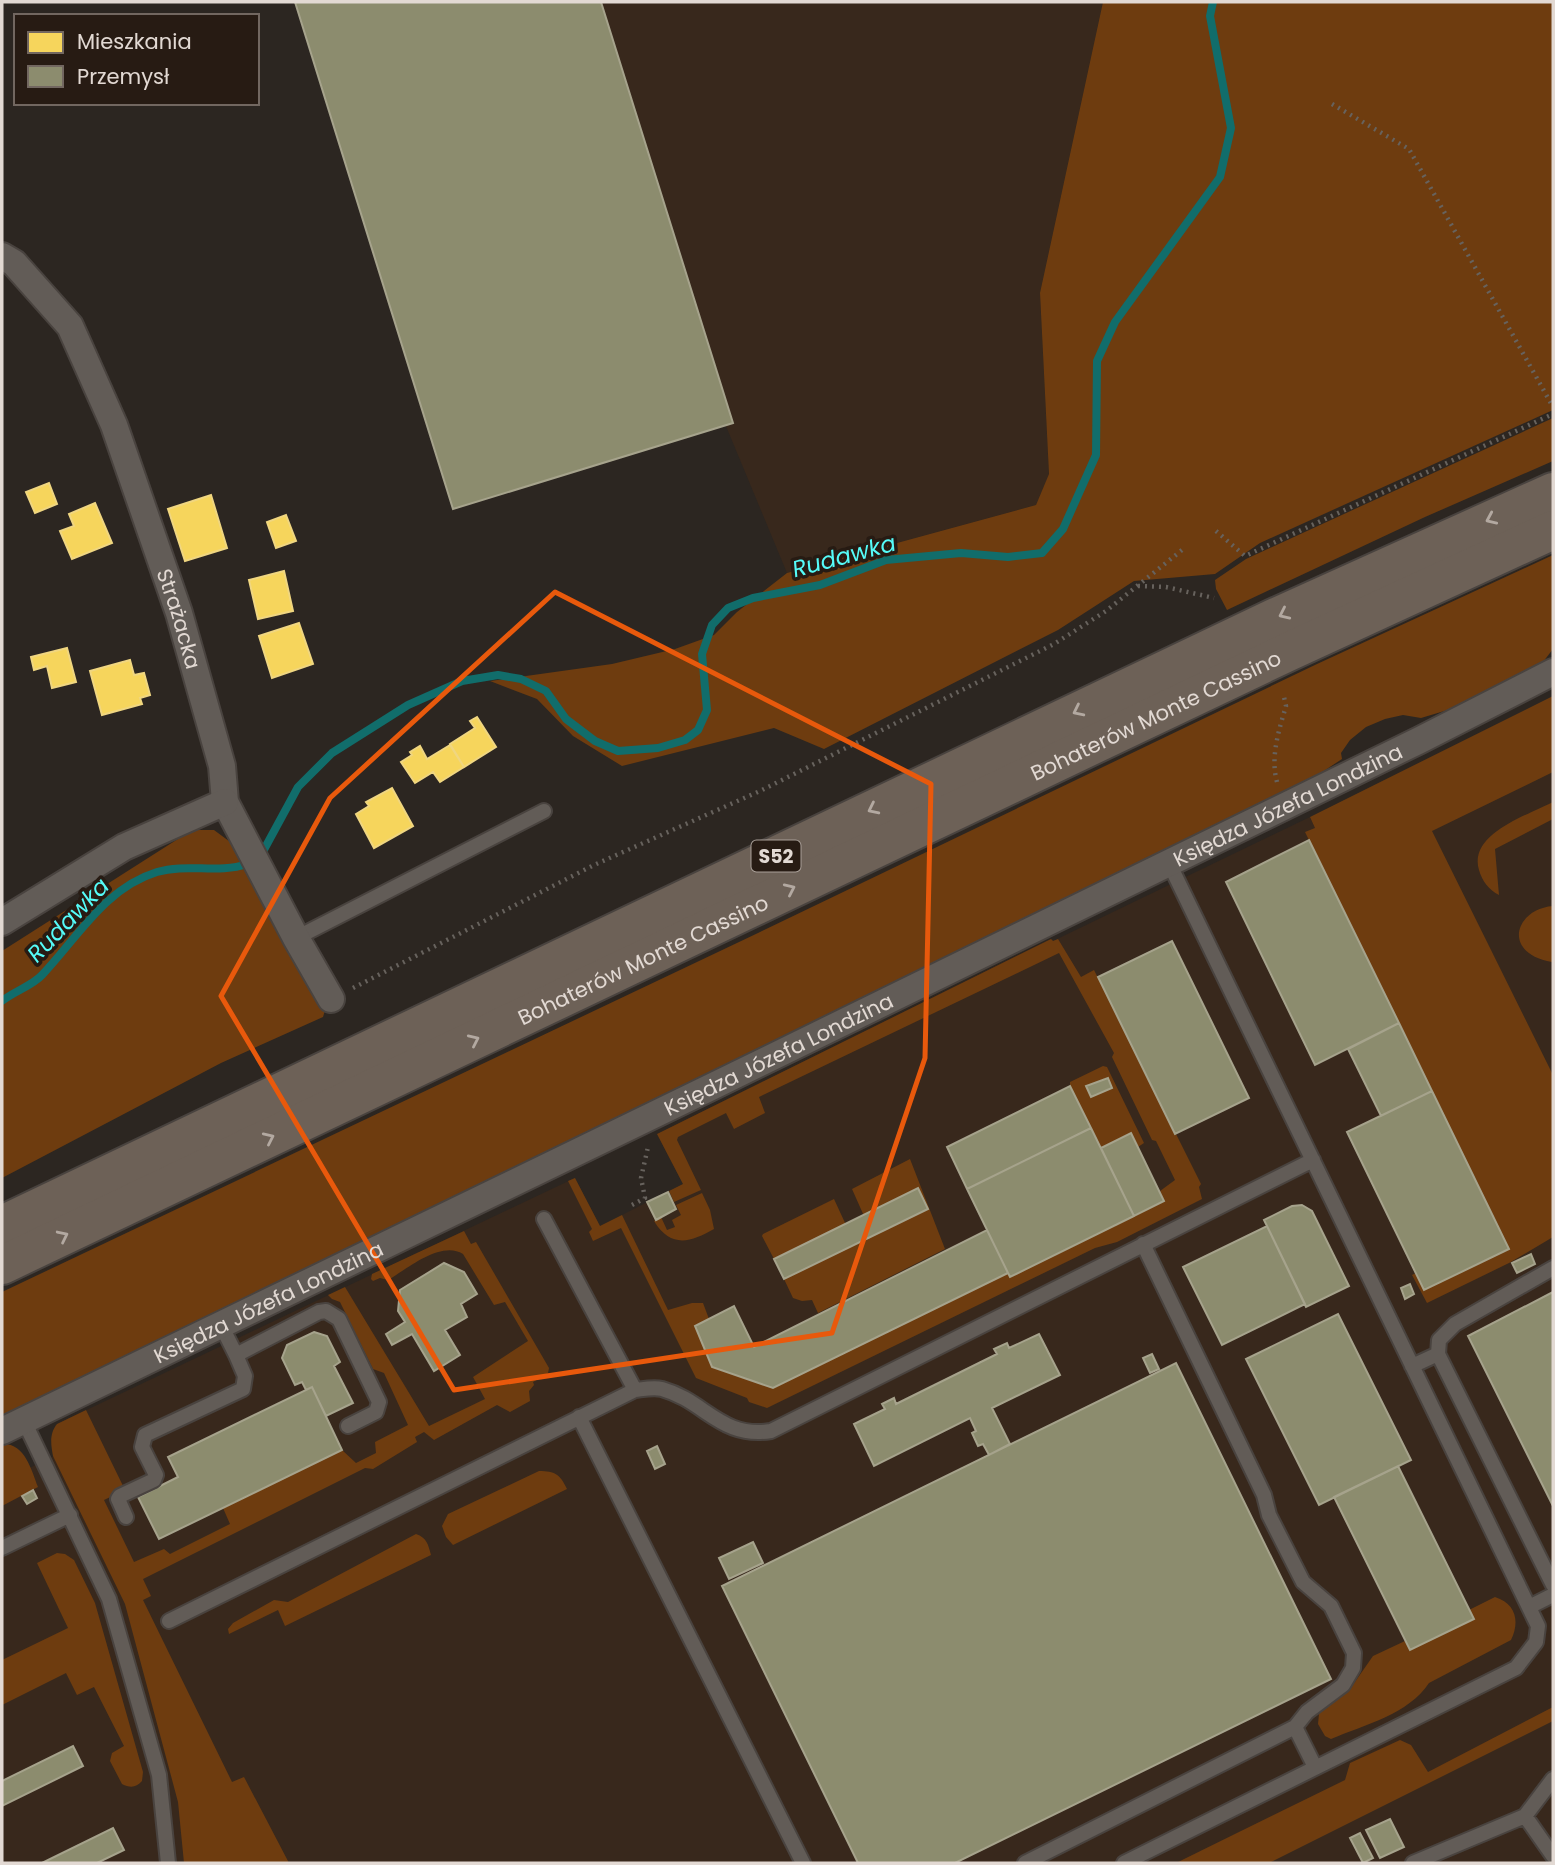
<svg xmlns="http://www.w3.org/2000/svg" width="1555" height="1865" viewBox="0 0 1555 1865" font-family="Poppins,sans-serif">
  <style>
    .built { fill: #38281c }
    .green { fill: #6e3c0f }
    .homes { fill: #f6d55c; stroke: #f0d680; stroke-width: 2 }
    .industry { fill: #8c8c6e; stroke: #a6a38c; stroke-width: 2 }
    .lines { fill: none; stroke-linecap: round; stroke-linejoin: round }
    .stream { stroke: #116d6b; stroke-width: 8 }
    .service-casing { stroke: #49433f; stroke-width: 18 }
    .minor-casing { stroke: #49433f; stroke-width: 30 }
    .motorway-casing { stroke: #49433f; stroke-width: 42 }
    .path { stroke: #67625d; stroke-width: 4.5; stroke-dasharray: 2 5; stroke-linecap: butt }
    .service { stroke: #625c57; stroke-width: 14 }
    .minor { stroke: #625c57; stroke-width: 26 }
    .motorway { stroke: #6d6157; stroke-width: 38 }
    .oneway { stroke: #b3a9a1 }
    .marked { fill: none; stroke: #e8590c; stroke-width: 5; stroke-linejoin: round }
    .labels { text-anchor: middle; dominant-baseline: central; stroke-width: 7; stroke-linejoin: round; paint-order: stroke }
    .shield { fill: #271b13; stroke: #aaa099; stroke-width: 2 }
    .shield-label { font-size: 19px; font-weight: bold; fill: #e2d9d3 }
    .street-label { font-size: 21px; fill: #e2d9d3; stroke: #271b13 }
    .water-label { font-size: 23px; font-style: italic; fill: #55fbf8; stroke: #271b13 }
  </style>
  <rect width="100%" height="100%" fill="#2c2621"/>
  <path class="built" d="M563 2H1103L1040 293 1049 475 1036 505 787 573 623 178Z
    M1553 733V1075L1431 831Z
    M1310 817 1388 974 1541 1242 1553 1237V1863H2V1481L69 1449 57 1424 575 1178 600 1226 622 1215 683 1184 657 1134 1051 939 1053 941Z"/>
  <path class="green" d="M1103 2H1553V410L1260 543 1215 574 1134 581 1058 630 824 749 774 728 622 766 573 736 537 699 490 681 612 664 675 649 714 635 737 612 787 573 1036 505 1049 474 1040 293Z
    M1553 418V461L1425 517 1227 610 1216 589 1215 580 1246 559Z
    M1553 555V649L1543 662 1511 681 1451 709 1421 718 1403 715 1385 719 1366 727 1350 740 1341 753 1342 759 1292 792 2 1421V1292L758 933 1317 664Z
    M1553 696V772L1432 831 1553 1075V1237L1509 1263 1427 1303 1412 1275 1416 1273 1424 1290 1509 1249 1305 832 1315 828 1310 817Z
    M1553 802V819L1495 849 1499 895C1489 890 1482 881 1479 870 1468 834 1528 815 1553 802Z
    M192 830H214L237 847 326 1007 323 1017 221 1063 2 1178V951Z
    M1553 906V962H1552C1501 953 1515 909 1553 906Z
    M1051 939 1053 941 1058 939 1081 977 1094 970 1201 1184 1199 1187 1202 1199 1117 1242 1095 1248 767 1408 749 1402 747 1398 696 1378 621 1228 593 1241 589 1232 592 1229 568 1181 575 1178 600 1226 622 1215 668 1310 692 1303H703L709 1319 695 1326 712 1367 773 1388 1008 1273 1011 1277 1164 1201 1160 1191 1175 1180 1156 1141 1152 1140 1112 1057 1114 1053 1059 953 759 1097 765 1113 734 1129 726 1113 678 1137 677 1140 701 1190 674 1202 669 1191 683 1184 657 1134Z
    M1103 1066 1107 1067 1144 1143 1138 1147 1131 1134 1101 1148 1070 1086V1082Z
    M910 1159 945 1249 818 1313 812 1300 802 1301 793 1298 784 1279 928 1209 918 1188 864 1216 852 1189Z
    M702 1193 710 1210 714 1229C691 1242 671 1249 654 1221L661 1217 667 1230 675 1227 672 1220 681 1215 676 1205Z
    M834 1199 846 1225 774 1259 762 1236 763 1234Z
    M464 1231 471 1244 476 1242 549 1368 548 1373 533 1382 534 1385 529 1391 530 1401 510 1412 497 1405 434 1440 424 1432 415 1437 417 1442 373 1469 365 1468 143 1579 151 1596 143 1600 232 1782 244 1777 289 1863H184L178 1802 125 1604 53 1456C51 1445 49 1434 57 1424L86 1410 125 1490 104 1500 134 1562 164 1549 170 1554 230 1524 223 1508 342 1450 356 1463 376 1453 375 1442 408 1425 384 1373 373 1369 340 1302 332 1299 328 1295 345 1287 429 1426 485 1399 473 1377 528 1341 505 1302 494 1305 463 1254C441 1240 407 1269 388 1280L380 1278 373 1281 371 1279 372 1274Z
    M2 1444C25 1443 31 1469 38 1487L2 1506Z
    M539 1471C555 1471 560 1474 567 1489L453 1545 446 1537 442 1526 448 1514Z
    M416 1534C427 1538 428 1544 431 1555L285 1626 278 1610 229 1634 228 1629 233 1623 274 1600 288 1602Z
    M57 1553 65 1554 74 1560 95 1603 143 1772 142 1781C136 1788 130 1788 122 1784L110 1761 112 1753 124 1746 94 1687 77 1695 66 1673 2 1705V1660L68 1628 37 1563Z
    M1495 1597C1516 1604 1520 1621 1511 1640L1429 1683C1409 1714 1364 1725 1331 1739L1325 1736 1318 1724 1319 1714 1326 1705 1350 1689 1373 1656 1405 1641 1410 1650 1473 1619 1469 1610Z
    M1553 1707V1721L1269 1863H1176L1345 1780 1350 1763 1400 1740 1411 1745 1428 1772Z"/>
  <path class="homes" d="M49 483 57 504 35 513 26 492Z
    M211 495 227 548 185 561 168 509Z
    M95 503 112 543 72 559 60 531 74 526 69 514Z
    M286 515 296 541 276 548 267 522Z
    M284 571 293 611 258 619 249 580Z
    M299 623 313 664 272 678 259 636Z
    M67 648 76 682 52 688 47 666 34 670 31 657Z
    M130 660 134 675 144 673 150 695 140 698 142 704 102 715 90 671Z
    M477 717 496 747 464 767 450 744 475 728 470 721Z
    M450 745 464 767 440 782 433 772 415 783 401 762 412 755 410 752 420 746 427 759Z
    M392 788 413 826 374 848 356 814 369 806 366 802Z"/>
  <path class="industry" d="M295 2H601L733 423 453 509Z
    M1309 840 1399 1023 1315 1065 1226 882Z
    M1172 941 1249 1098 1175 1134 1098 977Z
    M1399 1023 1432 1091 1381 1116 1348 1049Z
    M1108 1078 1112 1088 1091 1097 1086 1086Z
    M1070 1086 1091 1128 967 1189 947 1147Z
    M1432 1091 1509 1249 1424 1290 1347 1132Z
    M1091 1128 1134 1216 1010 1277 967 1189Z
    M1131 1133 1164 1201 1134 1216 1101 1148Z
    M918 1188 928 1209 784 1279 774 1259Z
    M668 1192 676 1209 656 1220 647 1202Z
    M1302 1205 1312 1211 1349 1286 1306 1307 1264 1220 1292 1206Z
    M1267 1226 1305 1304 1222 1345 1183 1267Z
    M987 1230 1008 1273 773 1388 712 1367 695 1326 734 1306 754 1347Z
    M1531 1254 1535 1264 1517 1273 1512 1263Z
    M444 1263 464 1272 477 1294 461 1304 467 1317 445 1330 460 1355 434 1371 412 1334 392 1345 386 1334 405 1322 398 1311 400 1290Z
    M1410 1284 1414 1294 1405 1299 1401 1288Z
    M1553 1292V1506L1468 1336Z
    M1338 1314 1411 1460 1319 1505 1246 1359Z
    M314 1332 327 1336 340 1362 334 1366 353 1403 326 1416 312 1387 306 1390 302 1382 295 1385 282 1358 287 1345Z
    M1039 1334 1060 1375 992 1408 1010 1444 989 1455 983 1444 978 1446 972 1433 976 1431 970 1418 874 1466 854 1424 885 1409 882 1404 894 1398 896 1404 997 1354 994 1349 1007 1343 1009 1348Z
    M1152 1354 1159 1369 1150 1373 1143 1358Z
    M1176 1363 1331 1679 955 1863H858L722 1586Z
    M312 1387 342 1450 159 1539 138 1497 178 1477 168 1457Z
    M657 1446 665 1464 655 1469 647 1451Z
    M1398 1466 1474 1619 1410 1650 1334 1497Z
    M33 1490 37 1498 27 1504 22 1496Z
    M753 1542 763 1563 729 1579 719 1558Z
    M73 1746 83 1766 2 1806V1781Z
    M1390 1819 1404 1847 1380 1858 1366 1830Z
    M113 1828 124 1850 97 1863H42Z
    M1360 1833 1373 1858 1363 1863 1350 1838Z"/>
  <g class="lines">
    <path class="stream" d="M260 857 298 787 332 753 408 705 462 681 498 675 521 679 546 691 566 719 595 741 618 751 658 748 685 740 698 730 707 710 702 654 712 625 728 608 753 598 820 585 886 560 961 553 1008 557 1042 553 1063 529 1096 455 1097 361 1115 322 1220 177 1231 128 1210 16 1213 2
      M2 1001C14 991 32 986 42 975 78 937 105 888 157 872 187 863 218 874 247 864"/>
    <defs>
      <path id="service" d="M296 938 544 811
        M544 1219 635 1390
        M1143 1244 1264 1495 1269 1515 1303 1582 1331 1606 1354 1653 1353 1668 1343 1685 1307 1712 1295 1727 1315 1767
        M221 1325 236 1355 319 1312 326 1311 339 1319 379 1402 376 1412 348 1426
        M1438 1354 1553 1585
        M1412 1366 1438 1354 1439 1340 1455 1324 1553 1268
        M579 1417 803 1863
        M24 1421 109 1599 159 1775 168 1863
        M126 1517 118 1499 120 1496 154 1480 156 1475 142 1447 145 1435 243 1389 245 1376 236 1355
        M2 1548 70 1515
        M1529 1607 1553 1595
        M169 1621 635 1390C644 1389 654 1387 662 1389 705 1401 721 1439 771 1431L1313 1160
        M1525 1816 1553 1856
        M1025 1863 1295 1727
        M1124 1863 1516 1668 1536 1642 1538 1626 1169 863
        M1413 1863 1525 1816 1553 1779"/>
      <g id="minor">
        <path id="s1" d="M2 256 14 263 70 326 114 425 179 613 222 766 225 802 296 938 331 999"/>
        <path d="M2 922 124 847 225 802"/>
        <path id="s2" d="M2 1431 703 1091 1420 740 1553 672"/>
      </g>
      <g id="motorway">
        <path d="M2 1225 1274 618 1553 492"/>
        <path id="s3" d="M2 1265 1290 651 1553 530"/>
      </g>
    </defs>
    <use href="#service" class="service-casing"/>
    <use href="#minor" class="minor-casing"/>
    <use href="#motorway" class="motorway-casing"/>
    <path class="path" d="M1332 104 1409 149 1553 407
      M1216 531 1245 556 1553 414
      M1138 586 1166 587 1214 598
      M1277 782C1270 757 1279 730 1286 706L1284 697
      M353 988 594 865 760 791 1054 644 1106 611 1182 550
      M632 1205 645 1198 641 1178 648 1147"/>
    <use href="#service" class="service"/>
    <use href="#minor" class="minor"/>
    <use href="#motorway" class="motorway"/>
  </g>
  <defs><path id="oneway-chevron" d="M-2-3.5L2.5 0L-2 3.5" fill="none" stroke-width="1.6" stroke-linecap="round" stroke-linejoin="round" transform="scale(1.75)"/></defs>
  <g class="oneway">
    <use href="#oneway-chevron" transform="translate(1491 519) rotate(156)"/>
    <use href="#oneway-chevron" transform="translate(1284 614) rotate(155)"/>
    <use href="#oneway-chevron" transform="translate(1078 711) rotate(154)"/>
    <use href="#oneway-chevron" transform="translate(873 809) rotate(154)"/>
    <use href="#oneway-chevron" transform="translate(790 889) rotate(-25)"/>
    <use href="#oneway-chevron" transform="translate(474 1040) rotate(-25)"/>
    <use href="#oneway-chevron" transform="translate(269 1138) rotate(-25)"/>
    <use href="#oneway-chevron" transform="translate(63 1236) rotate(-26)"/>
  </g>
  <path class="marked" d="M555 592 931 784 925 1058 832 1333 454 1390 221 996 330 798Z"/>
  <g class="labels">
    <rect class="shield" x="751.5" y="840.5" width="49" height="31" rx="5"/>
    <g class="shield-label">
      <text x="776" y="856">S52</text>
    </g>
    <g class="street-label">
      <text stroke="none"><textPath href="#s1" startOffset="411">Strażacka</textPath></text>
      <text stroke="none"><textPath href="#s3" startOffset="1278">Bohaterów Monte Cassino</textPath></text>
      <text stroke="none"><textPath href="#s2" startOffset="1430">Księdza Józefa Londzina</textPath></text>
      <text stroke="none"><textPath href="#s3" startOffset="710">Bohaterów Monte Cassino</textPath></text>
      <text stroke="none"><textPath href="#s2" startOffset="863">Księdza Józefa Londzina</textPath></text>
      <text stroke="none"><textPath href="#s2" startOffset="296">Księdza Józefa Londzina</textPath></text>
    </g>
    <g class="water-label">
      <text transform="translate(844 556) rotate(-15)">Rudawka</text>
      <text transform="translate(68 920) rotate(-46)">Rudawka</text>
    </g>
  </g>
  <rect width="1555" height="1865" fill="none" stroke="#e2d9d3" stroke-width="7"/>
  <rect x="14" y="14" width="245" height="91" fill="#271b13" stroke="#726760" stroke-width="2"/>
  <rect x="28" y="32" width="35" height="21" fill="#f6d55c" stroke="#726760" stroke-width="2"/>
  <text x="77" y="49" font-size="21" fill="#e2d9d3">Mieszkania</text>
  <rect x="28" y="66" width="35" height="21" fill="#8c8c6e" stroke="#726760" stroke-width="2"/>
  <text x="77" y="84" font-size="21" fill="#e2d9d3">Przemysł</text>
</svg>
